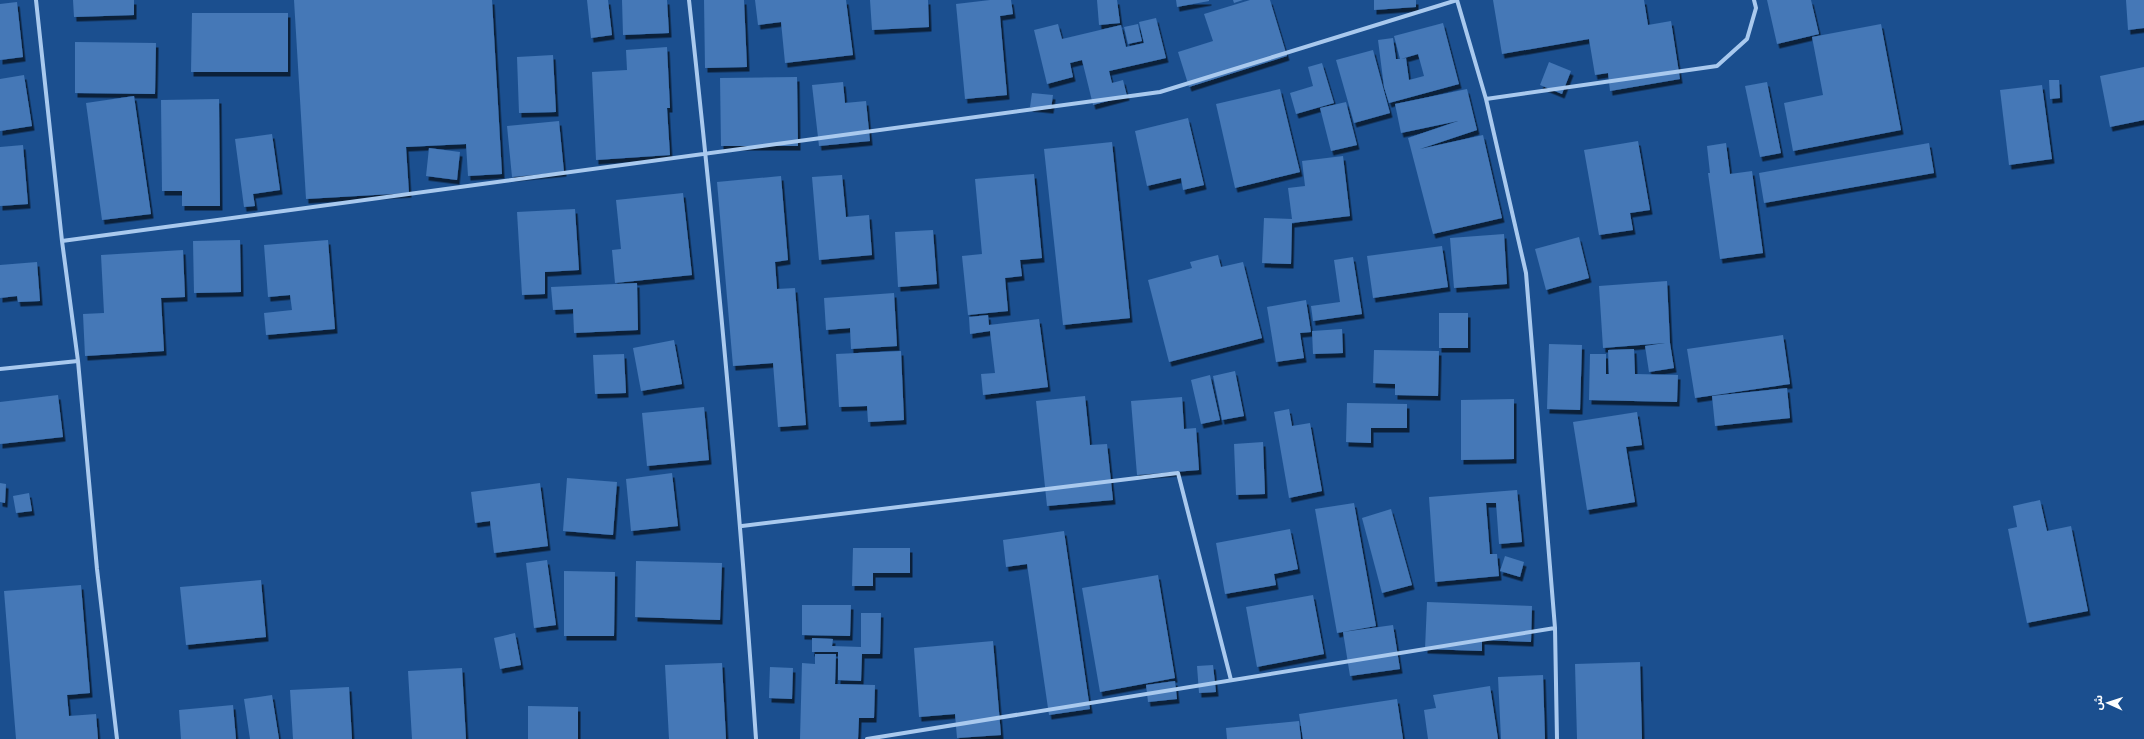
<svg xmlns="http://www.w3.org/2000/svg" width="2144" height="739" viewBox="0 0 2144 739" font-family="Commissioner,'Noto Sans Arabic',sans-serif">
  <style>
    .building { fill: #4478b7; fill-rule: evenodd; filter: url(#shadow) }
    .lines { fill: none; stroke-linecap: round; stroke-linejoin: round }
    .street { stroke: #a9c9ee; stroke-width: 4 }
  </style>
  <defs>
    <filter id="shadow"><feDropShadow dx="2.5" dy="4.5" stdDeviation="0" flood-color="#0009"/></filter>
  </defs>
  <rect width="100%" height="100%" fill="#1b4f8f"/>
  <path class="building" d="M73 0H134V15L74 17Z
    M294 0H492L502 174 468 176 466 144 406 147 409 193 306 199Z
    M587 0H608L612 35 591 38Z
    M622 0H667L669 33 623 35Z
    M704 0H744L747 67 705 68Z
    M755 0H846L853 55 785 63 781 22 758 25Z
    M870 0H928L929 27 872 30Z
    M990 0H1011L1013 14 1000 16 1007 95 965 99 956 4Z
    M1097 0H1117L1120 23 1099 25Z
    M1176 0H1209V1L1177 7Z
    M1233 0H1243L1234 3Z
    M1250 0H1270L1287 56 1189 87 1178 52 1213 41 1204 14Z
    M1374 0H1416V7L1374 10Z
    M1493 0H1644L1648 25 1671 21 1680 79 1610 91 1608 73 1595 75 1589 39 1502 54Z
    M1767 0H1811L1819 34 1777 44Z
    M2126 0H2144V28L2128 30Z
    M17 2 23 57 0 60V4Z
    M192 13H288V72H191Z
    M1156 18 1166 58 1109 71 1112 83 1123 80 1127 96 1093 105 1082 60 1070 63 1073 77 1047 84 1034 30 1058 24 1062 39 1121 25 1126 47 1144 43 1139 22Z
    M1443 23 1459 84 1389 103 1384 87 1378 40 1393 38 1396 59H1400L1394 36ZM1418 54 1424 76 1409 80 1406 58 1401 59Z
    M1138 24 1142 41 1128 44 1124 27Z
    M1881 24 1901 130 1793 151 1784 103 1823 95 1812 37Z
    M75 42 156 43 155 94 75 93Z
    M667 47 670 108H667L670 155 596 160 592 72 627 70 626 50Z
    M1373 50 1390 113 1354 123 1336 60Z
    M553 55 556 112 519 113 517 57Z
    M1549 62 1571 71 1562 94 1540 85Z
    M1322 63 1334 103 1296 114 1290 93 1313 86 1308 67Z
    M2144 67V120L2110 127 2100 76Z
    M24 75 32 126 0 131V79Z
    M797 77 798 146H721L720 78Z
    M2049 80H2059L2060 98 2050 99Z
    M843 82 845 103 866 101 870 141 819 146 812 85Z
    M1767 82 1781 153 1760 157 1745 86Z
    M2042 85 2052 159 2009 165 2000 90Z
    M1280 89 1300 172 1235 188 1216 104Z
    M1467 89 1477 130 1420 149 1483 135 1502 218 1433 234 1408 138 1458 121 1401 133 1395 104Z
    M1032 93 1053 95 1051 109 1030 107Z
    M134 96 151 214 102 220 86 103Z
    M219 99 220 206H182V191H162L161 100Z
    M1346 102 1357 145 1331 151 1320 108Z
    M1188 118 1204 185 1183 190 1181 178 1147 186 1135 131Z
    M559 121 564 172 512 177 507 126Z
    M272 134 280 190 253 194 255 206 244 207 235 139Z
    M1638 141 1650 210 1630 213 1633 230 1599 235 1584 150Z
    M1112 142 1130 318 1063 325 1044 149Z
    M1726 143 1730 174 1752 171 1763 253 1720 259 1708 173H1710L1707 146Z
    M1929 143 1934 173 1764 203 1759 173Z
    M23 145 28 204 0 206V147Z
    M429 148 460 152 457 180 426 176Z
    M1343 156 1350 216 1292 223 1291 264 1262 263 1264 218 1292 219 1288 188 1305 186 1302 161Z
    M1034 174 1042 258 1020 260 1022 276 1005 278 1008 311 968 315 962 256 982 254 975 179Z
    M842 175 846 217 869 215 872 255 819 260 812 177Z
    M781 176 788 260 775 262 777 289 795 288 806 425 778 427 773 363 733 366 717 182Z
    M683 193 692 275 615 283 612 250 621 249 616 200Z
    M575 209 579 270 545 272V294L522 295 517 212Z
    M933 230 937 284 898 287 895 232Z
    M1504 234 1507 284 1454 288 1450 238Z
    M1579 237 1589 278 1546 290 1535 249Z
    M240 240 241 292 194 293 193 241Z
    M328 240 335 329 266 335 264 313 292 310 290 295 268 297 264 245Z
    M1442 246 1448 287 1373 298 1367 256Z
    M183 250 185 297 161 298 164 351 85 356 83 314 104 313 101 255Z
    M1218 255 1221 267 1243 262 1262 338 1169 362 1148 280 1192 268 1190 262Z
    M1353 257 1362 314 1313 321 1311 306 1340 302 1334 260Z
    M37 262 40 301 18 302 17 296 0 298V265Z
    M1667 281 1670 343 1674 368 1649 372 1645 346 1665 343 1603 348 1599 286Z
    M637 283 638 330 574 333 573 309 553 310 551 287Z
    M894 293 897 346 851 349 850 328 826 330 824 298Z
    M1306 300 1311 332 1300 333 1304 358 1276 362 1267 307Z
    M1439 313H1468V348H1439Z
    M988 315 989 325 1039 319 1048 387 983 395 981 374 995 373 990 331 970 334 969 317Z
    M1342 329 1343 353 1313 354 1312 331Z
    M1783 335 1790 384 1695 398 1687 349Z
    M674 340 682 384 641 391 633 348Z
    M1549 344 1582 345 1580 410 1547 409Z
    M1634 349 1635 374 1678 375 1677 402 1589 400 1590 354H1606V374H1609L1608 350Z
    M1374 350 1439 351 1438 396 1395 395V384L1373 383Z
    M901 351 904 420 868 422 867 406 839 407 836 354Z
    M624 354 626 393 595 394 593 355Z
    M1235 371 1244 416 1222 420 1213 376Z
    M1210 375 1220 420 1201 424 1191 380Z
    M1787 388 1790 418 1715 426 1712 396Z
    M58 395 63 437 0 444V402Z
    M1085 396 1090 445 1107 444 1113 500 1047 506 1036 401Z
    M1182 397 1184 429 1196 428 1199 470 1137 475 1131 401Z
    M1514 399V459L1461 460V400Z
    M1347 403 1407 404V428H1371V443L1346 442Z
    M704 407 709 460 647 466 642 413Z
    M1289 409 1292 426 1310 423 1322 491 1289 498 1274 412Z
    M1637 412 1642 445 1626 447 1635 502 1587 510 1573 422Z
    M1263 442 1265 494 1236 495 1234 444Z
    M672 473 678 526 631 531 626 479Z
    M567 478 617 482 613 535 563 531Z
    M0 483 6 484 5 503 0 502Z
    M540 483 548 546 494 553 490 521 475 523 471 492Z
    M1517 490 1522 542 1499 544 1496 503H1486L1490 554H1497L1499 576 1435 582 1429 497Z
    M29 493 32 511 16 513 13 496Z
    M2040 500 2047 531 2071 526 2088 611 2027 623 2008 529 2017 527 2013 506Z
    M1354 503 1376 626 1337 633 1315 509Z
    M1391 509 1412 585 1382 593 1362 518Z
    M1290 529 1298 569 1274 574 1276 585 1225 594 1216 543Z
    M1064 531 1090 709 1049 715 1027 564 1006 567 1003 540Z
    M853 548H910V573H873V586H852Z
    M1505 556 1524 562 1520 577 1500 571Z
    M547 560 556 625 534 628 526 563Z
    M636 561 722 563 720 620 635 617Z
    M564 571 615 572 614 636H564Z
    M1158 575 1175 678 1100 692 1082 588Z
    M261 580 266 637 186 645 180 587Z
    M81 585 90 693 67 695 69 716 96 714 98 739H16L4 591Z
    M1313 595 1324 654 1257 667 1246 607Z
    M1427 602 1532 606 1531 642 1482 640V651L1425 649Z
    M802 605H851L850 636 802 635Z
    M861 613H881L880 654H862L861 681 838 680V652H812V638L833 639 832 646 861 647Z
    M1393 625 1400 669 1350 676 1343 632Z
    M515 633 521 665 500 669 494 638Z
    M993 641 1001 735 957 738 955 714 919 717 914 648Z
    M815 654H836L835 684 875 685 874 718H859L858 739H800L802 663 815 664Z
    M1640 662 1642 739H1577L1575 664Z
    M722 663 726 739H669L665 665Z
    M1213 665 1216 692 1199 693 1197 666Z
    M770 667 793 668 792 699 769 698Z
    M462 668 466 739H412L408 671Z
    M1543 675 1545 739H1501L1498 677Z
    M1175 681 1177 699 1148 702 1146 685Z
    M1490 686 1498 739H1428L1424 710 1436 708 1433 695Z
    M349 687 352 739H293L290 690Z
    M272 695 279 739H250L244 699Z
    M1397 699 1403 739H1303L1299 714Z
    M233 705 236 739H181L179 710Z
    M528 706 578 707V739H528Z
    M1299 721 1301 739H1227L1226 728Z"/>
  <g class="lines">
    <path class="street" d="M36 0 62 241 78 361 97 569 117 739
      M689 0C716 246 739 492 756 739
      M1457 0 1486 99 1526 273 1555 628 1557 739
      M1486 99 1717 66 1747 39 1756 8 1754 0
      M62 241 1160 92 1457 0
      M0 369 78 361
      M742 526 1178 473 1231 680
      M867 739 1555 628"/>
  </g>
  <g transform="translate(2108 703) rotate(273)" stroke="#1b4f8f" stroke-width="3" paint-order="stroke">
  <path d="M0-3L7 15L0 10L-7 15Z" fill="#ffffff"/>
  <text y="-6" font-size="11" font-weight="bold" text-anchor="middle" fill="#ffffff">ش</text>
  </g>
</svg>
